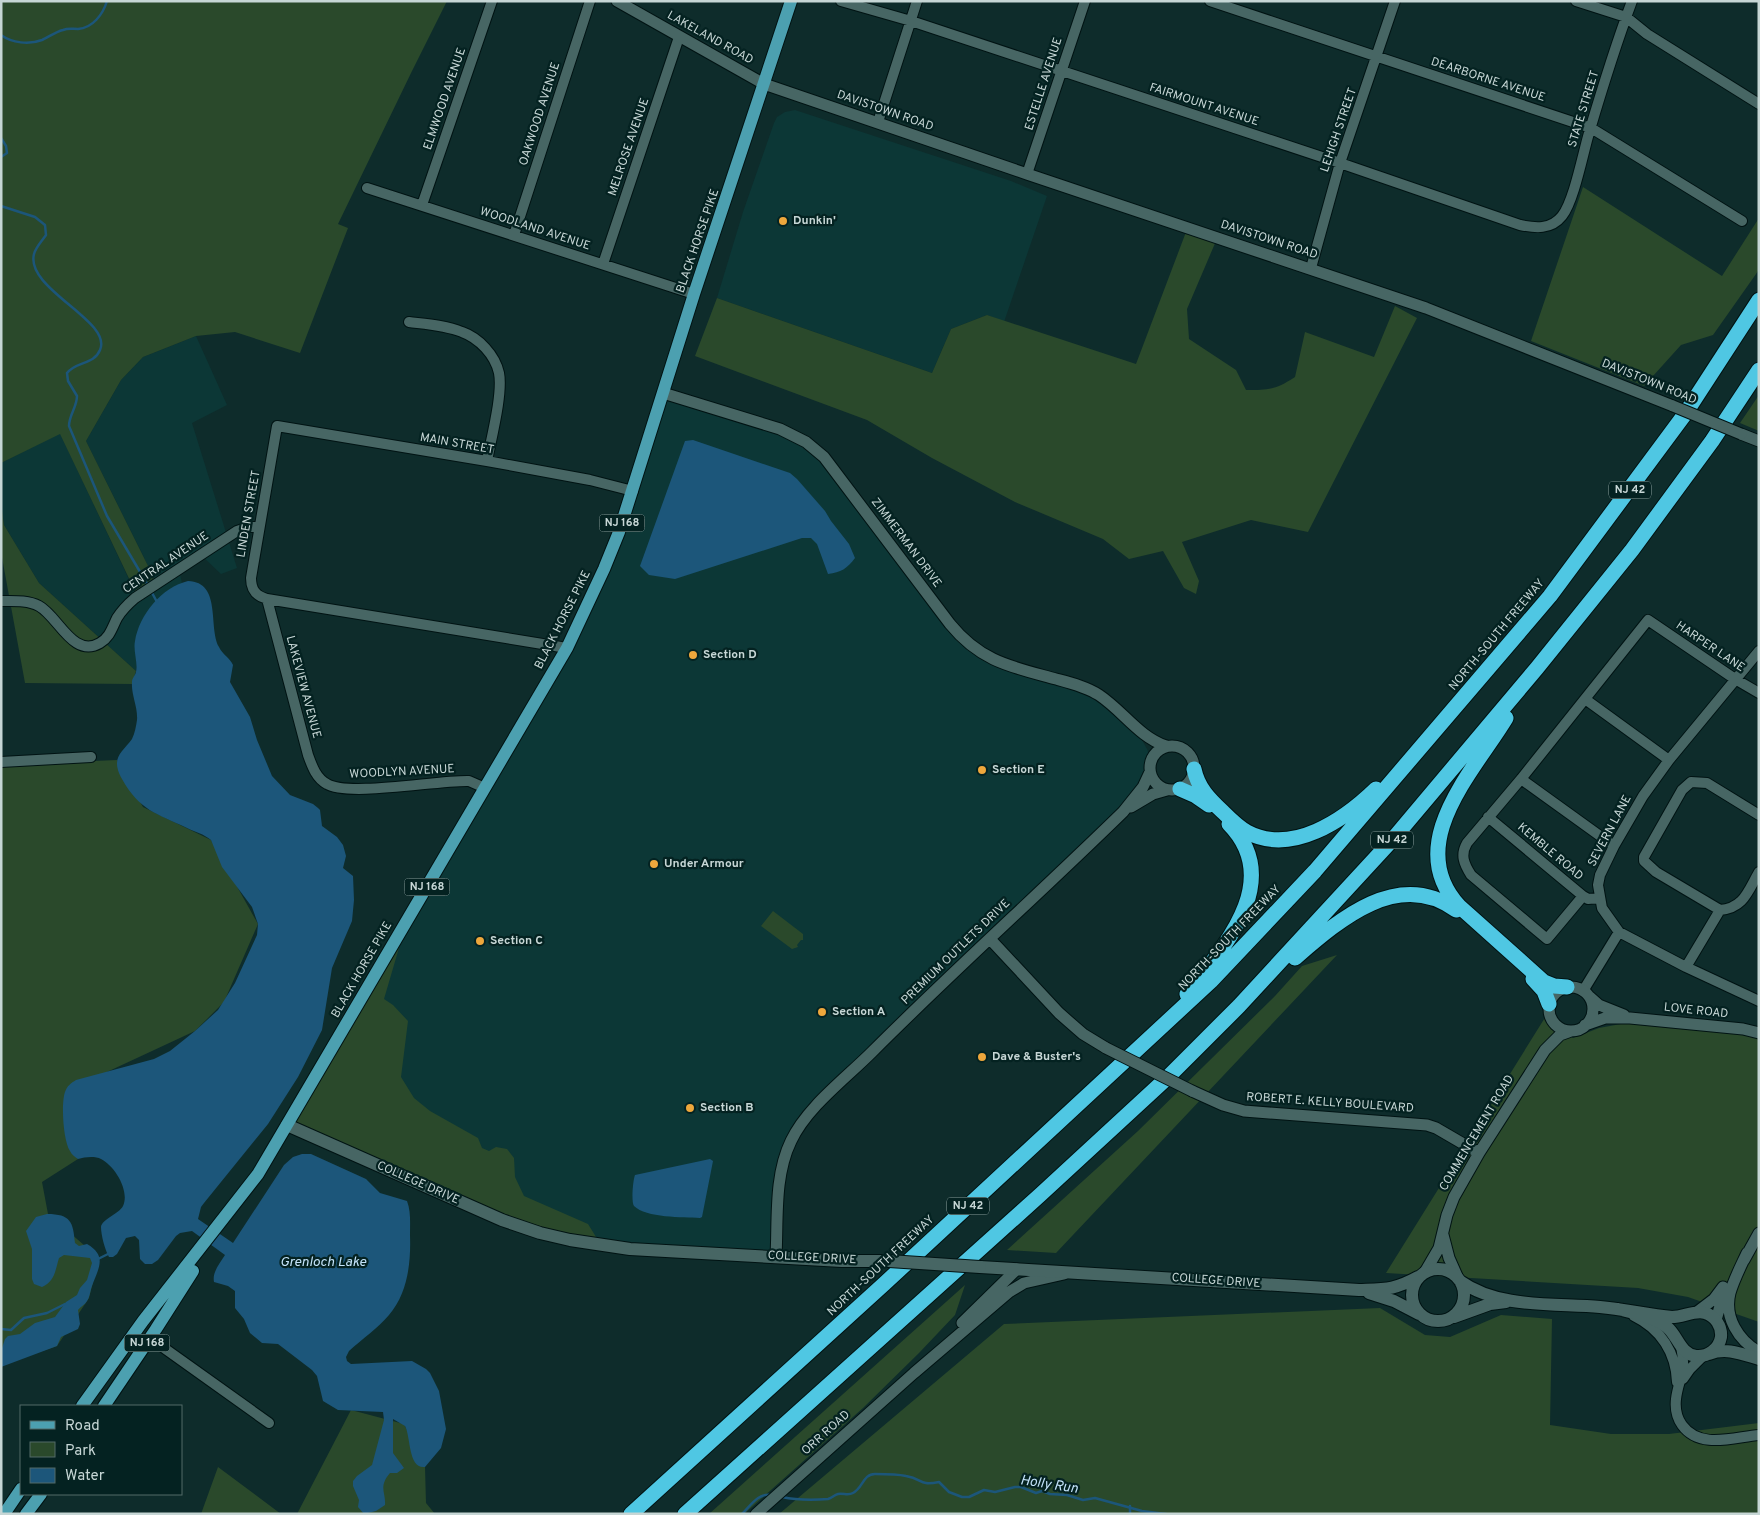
<svg xmlns="http://www.w3.org/2000/svg" width="1760" height="1515" viewBox="0 0 1760 1515" font-family="Overpass,sans-serif">
  <style>
    .built { fill: #0c3736 }
    .green { fill: #2a492b }
    .water { fill: #1c567a }
    .lines { fill: none; stroke-linecap: round; stroke-linejoin: round }
    .stream { stroke: #1c567a; stroke-width: 2.5 }
    .minor-casing { stroke: #001313; stroke-width: 12 }
    .tertiary-casing { stroke: #001313; stroke-width: 13 }
    .secondary-casing { stroke: #001313; stroke-width: 14 }
    .primary-casing { stroke: #001313; stroke-width: 14 }
    .motorway-casing { stroke: #001313; stroke-width: 17 }
    .minor { stroke: #476664; stroke-width: 10 }
    .tertiary { stroke: #476664; stroke-width: 11 }
    .secondary { stroke: #476664; stroke-width: 12 }
    .primary { stroke: #4ca0b0; stroke-width: 12 }
    .motorway { stroke: #4fc7e3; stroke-width: 15 }
    .tertiary-bridge-casing { stroke: #001313; stroke-width: 13; stroke-linecap: butt }
    .secondary-bridge-casing { stroke: #001313; stroke-width: 14; stroke-linecap: butt }
    .tertiary-bridge { stroke: #476664; stroke-width: 11 }
    .secondary-bridge { stroke: #476664; stroke-width: 12 }
    .poi-dot { fill: #eea73c; stroke: #042221; stroke-width: 2 }
    .labels { text-anchor: middle; dominant-baseline: central; stroke-width: 4.5; stroke-linejoin: round; paint-order: stroke }
    .shield { fill: #042221; stroke: #8ca09f; stroke-width: 1 }
    .shield-label { font-size: 11px; font-weight: bold; fill: #c6d6d5 }
    .street-label { font-size: 12px; fill: #c6d6d5; stroke: #042221 }
    .poi-label { font-size: 12px; font-weight: bold; fill: #c6d6d5; stroke: #042221; text-anchor: start }
    .water-label { font-size: 14px; font-style: italic; fill: #c4e3fa; stroke: #042221 }
  </style>
  <rect width="100%" height="100%" fill="#0e2c2b"/>
  <path class="built" d="M795 110 1011 181 1047 196 1004 322 987 315 951 329 932 373 717 298 743 212 774 123 777 117 785 112Z
    M196 336 227 405 192 423 237 568 221 574 200 554 179 570 182 583 137 631 136 671 39 583 4 525 1 504V463L60 433 134 590 154 578 86 441 121 380 143 357Z
    M663 393 806 442 972 647 1088 689 1139 735 1147 749 1151 760 1150 772 1146 783 857 1067 789 1143 776 1257 570 1240 287 1125 594 591Z"/>
  <path class="green" d="M1 1H447L412 71 338 224 348 228 300 353 235 332 196 336 143 357 121 380 86 441 154 578 135 591 60 434 1 463Z
    M1583 187 1722 276 1759 218V269L1756 274 1713 335 1681 345 1644 386 1531 341Z
    M1186 232 1216 241 1187 309 1189 339 1236 370 1246 390C1269 390 1275 390 1295 377L1305 332 1374 357 1395 306 1417 318 1308 532 1251 520 1182 542 1199 581 1196 594 1184 588 1163 551 1129 559 1103 539 1015 502 932 458 867 420 695 356 717 298 932 373 951 329 987 315 1136 364Z
    M1759 395V431L1740 423Z
    M1 504 4 525 39 583 136 671 132 684 25 683 1 552Z
    M117 760 143 807 211 840 258 924 224 1002 195 1031 66 1091 78 1159 42 1182 48 1214 99 1258 89 1298 57 1346 1 1365V765Z
    M773 911 803 934V940H801L797 945 798 947 792 949 761 926Z
    M406 924 384 999 393 1005 408 1021 401 1077 414 1098 430 1111 478 1138 482 1148 489 1151 496 1147 507 1149 514 1158 515 1177 524 1196 588 1224 601 1245 540 1233 287 1125Z
    M1337 955 1056 1253 1007 1250 1138 1131 1275 996 1302 966Z
    M1546 1016 1573 1038 1599 1028 1626 1023 1724 1030 1759 1037V1322L1688 1297 1638 1288 1386 1273Z
    M965 1285 955 1315 919 1353 863 1408 744 1514H709Z
    M1380 1308 1425 1335 1450 1337 1501 1315 1552 1319 1550 1425 1611 1434H1669L1759 1423V1514H779L1004 1324Z
    M351 1410 404 1424 425 1467 426 1503 435 1514H297Z
    M218 1467 281 1514H201Z"/>
  <path class="water" d="M693 440 790 473 797 479 825 511 831 521 849 544 855 558C847 569 841 572 828 574L817 544 811 538H802L675 579 649 575 640 566 685 441Z
    M188 581C222 582 208 627 219 647 222 654 230 658 233 665L230 682 250 717 257 740 272 776 290 795 313 804 318 808 320 810 322 826 337 837 343 845 346 856 343 868 353 876 354 900 352 921 332 968 322 1030 298 1077 268 1124 204 1203 201 1207 198 1219 233 1243 284 1165 293 1157 302 1154H311L366 1179 380 1193 407 1201C411 1211 410 1224 410 1235 411 1262 408 1293 389 1315 378 1328 362 1339 349 1351L346 1357 347 1361 351 1364 412 1361 426 1369 430 1373 439 1391 446 1429 441 1448 425 1467C408 1469 411 1437 405 1426L393 1419V1453L404 1468 397 1473H390C378 1487 386 1492 385 1505L376 1511 364 1514 358 1507 359 1500 353 1486V1481L357 1476 372 1465 384 1420 383 1412 338 1410 323 1401 317 1376 312 1370 278 1344 262 1343 250 1333 244 1319 235 1308V1291L228 1286 214 1282C212 1272 220 1263 225 1255L192 1231 180 1233 176 1236 158 1260 152 1264H145L140 1259 139 1240 135 1236 126 1238 117 1254 113 1257H109C105 1250 101 1235 101 1227 102 1219 119 1214 123 1206 130 1191 115 1166 101 1159 95 1156 85 1157 78 1159 75 1157 72 1155 70 1151 63 1140 61 1103 65 1092 67 1086 71 1083 76 1080L154 1059 170 1051 195 1031 218 1010 235 983 257 935 258 924 252 907 222 867 211 840C204 834 195 832 187 828 156 813 140 811 122 779 110 757 122 753 132 739 135 733 136 726 137 720 138 707 131 695 132 682 132 678 135 676 136 672 138 662 133 651 135 641 139 615 162 587 188 581Z
    M710 1159 713 1161 702 1217 700 1218C683 1217 646 1218 634 1206 631 1202 633 1180 635 1175Z
    M47 1214C71 1214 73 1222 75 1243L79 1246 87 1244C108 1256 98 1269 92 1286 90 1291 90 1297 87 1301 85 1305 81 1306 78 1310L80 1324 78 1329 61 1337 57 1346 1 1367V1351L5 1339 8 1336 20 1334 35 1323 55 1317 66 1302 77 1295 80 1288 87 1280 92 1263 90 1258 64 1255 59 1258C55 1271 55 1281 42 1287L34 1284 32 1279V1249L26 1231 36 1217Z"/>
  <g class="lines">
    <path class="stream" d="M1 35C12 43 29 45 42 40 49 37 55 32 63 30 68 28 72 29 78 29 93 28 103 14 107 1
      M1 138 6 146 7 153 1 157
      M1 206 35 217 45 225 46 235C42 241 36 247 34 254 25 289 113 321 100 350 94 365 76 361 67 373L68 381 77 396C77 407 69 415 69 426L107 516 149 587
      M151 591 157 602
      M98 1259 108 1254
      M1 1329 11 1330 24 1318 47 1313 65 1304
      M782 1497C796 1500 814 1500 828 1499 832 1498 834 1495 838 1494 844 1493 848 1496 853 1493 863 1488 863 1474 875 1474 885 1474 897 1474 906 1476 924 1479 918 1486 939 1482L949 1492 962 1497H969L984 1490 995 1492 1015 1487H1021L1036 1493 1042 1491 1050 1494 1067 1495 1083 1500 1095 1498 1142 1511 1166 1514
      M1130 1506V1514
      M742 1514C751 1505 758 1493 771 1495"/>
    <defs>
      <path id="minor" d="M841 1 911 21 1340 163 1520 225C1535 228 1551 230 1562 216 1574 201 1583 153 1589 133 1602 89 1616 44 1632 1
        M1210 1 1591 128 1742 221
        M1576 1 1626 17 1647 34 1759 104
        M878 122 917 1
        M1027 174 1085 1
        M367 188 694 294
        M422 205 492 1
        M514 235 590 1
        M603 264 679 37
        M1311 268 1340 163 1395 1
        M409 322C426 324 445 325 462 332 479 338 495 355 499 373 503 394 491 439 487 461
        M267 599 308 755C312 766 316 778 327 784 349 797 438 780 469 781L485 788
        M1 601C14 601 28 600 39 606 58 616 73 659 100 643 110 637 112 628 117 618 122 610 128 604 135 598L237 531 249 527H259
        M567 648 267 599C256 596 251 590 251 578L277 426 487 461 590 480 633 491
        M1759 651 1669 760 1643 796 1614 846 1600 875 1598 885 1602 908 1619 932 1686 967 1759 1001
        M1585 699 1669 760
        M1 762 91 757
        M1521 779 1614 846
        M1488 817 1583 896 1588 899 1599 898
        M1583 896 1547 939 1471 875C1464 864 1460 855 1467 843L1521 779 1648 620 1735 679 1759 693
        M1720 910 1656 872 1644 861V857L1682 790 1691 782 1707 783 1759 815
        M1686 967 1720 910C1744 908 1748 891 1759 872
        M1583 991 1619 932
        M1634 1316C1661 1329 1676 1353 1677 1382
        M150 1338 269 1423
        M1681 1346C1682 1353 1684 1361 1683 1369 1681 1379 1677 1389 1676 1399 1675 1408 1677 1418 1682 1425 1700 1450 1734 1437 1759 1435
        M1683 1379 1690 1369 1704 1355"/>
      <path id="tertiary" d="M617 1 764 84 1027 174 1426 308 1673 406
        M663 393 780 429 806 442 824 457 950 624C981 662 1012 667 1056 679 1071 683 1087 687 1099 695 1123 711 1139 737 1166 746
        M1741 434 1759 441
        M1150 768a22 22 0 1 1 44 0a22 22 0 1 1-44 0Z
        M1131 807 1153 794 1167 790
        M990 939 1059 1013 1083 1034 1106 1048
        M1549 1009a22 22 0 1 1 44 0a22 22 0 1 1-44 0Z
        M1590 997 1599 1005 1624 1015
        M1585 1025 1605 1018H1630L1743 1029 1759 1033
        M1192 1091 1223 1105 1244 1111 1427 1125 1436 1128 1479 1153
        M1443 1235 1449 1258 1457 1276
        M1747 1253C1741 1266 1734 1279 1730 1293 1724 1317 1738 1340 1759 1352
        M776 1257C778 1219 774 1176 791 1141 807 1107 845 1079 872 1052 954 970 1040 893 1123 812L1143 787 1150 772
        M1744 1260 1759 1233
        M1425 1272 1439 1248 1447 1215 1454 1197 1479 1153 1545 1050 1560 1035 1571 1031
        M1697 1312 1714 1299 1723 1287
        M1716 1320 1722 1299 1728 1289
        M962 1323 1017 1269
        M756 1514 914 1373 1009 1292 1024 1283 1064 1274"/>
      <path id="secondary" d="M287 1125 502 1220 540 1233 570 1240 630 1249 842 1261H889
        M980 1267 1359 1290C1386 1289 1394 1290 1418 1277
        M1412 1295a26 26 0 1 1 52 0a26 26 0 1 1-52 0Z
        M1460 1281C1499 1309 1555 1303 1600 1307 1624 1309 1648 1315 1672 1317 1683 1317 1695 1310 1705 1313 1715 1316 1722 1326 1721 1337 1719 1349 1708 1357 1696 1356 1680 1354 1678 1336 1667 1327 1654 1317 1634 1313 1618 1309
        M1369 1293 1394 1301 1419 1314
        M1454 1317 1490 1304 1506 1302
        M1709 1354C1726 1347 1742 1354 1759 1359"/>
      <path id="primary" d="M82 1406 143 1321 258 1174 567 648 604 569 619 532 694 294 791 1
        M104 1406 156 1329 193 1271
        M4 1514 21 1489
        M26 1514 41 1494"/>
      <path id="motorway" d="M1506 718C1474 771 1402 844 1459 906L1544 982 1554 986 1567 987
        M1194 769C1198 788 1209 799 1223 812 1230 819 1238 827 1247 832 1292 856 1344 820 1376 789
        M1180 789 1196 796 1209 805
        M1295 958C1339 920 1398 868 1456 910
        M1533 979 1544 991 1549 1004
        M1187 994C1223 948 1285 881 1229 824
        M631 1514 884 1284 1211 981 1315 871 1550 596 1685 414 1759 300
        M685 1514 1040 1195 1168 1077 1239 1006 1393 839 1537 668 1632 550 1712 441 1759 370"/>
    </defs>
    <use href="#minor" class="minor-casing"/>
    <use href="#tertiary" class="tertiary-casing"/>
    <use href="#secondary" class="secondary-casing"/>
    <use href="#primary" class="primary-casing"/>
    <use href="#motorway" class="motorway-casing"/>
    <use href="#minor" class="minor"/>
    <use href="#tertiary" class="tertiary"/>
    <use href="#secondary" class="secondary"/>
    <use href="#primary" class="primary"/>
    <use href="#motorway" class="motorway"/>
    <defs>
      <path id="tertiary-bridge" d="M1673 406 1741 434
        M1106 1048 1192 1091"/>
      <path id="secondary-bridge" d="M889 1261 980 1267"/>
    </defs>
    <use href="#tertiary-bridge" class="tertiary-bridge-casing"/>
    <use href="#secondary-bridge" class="secondary-bridge-casing"/>
    <use href="#tertiary-bridge" class="tertiary-bridge"/>
    <use href="#secondary-bridge" class="secondary-bridge"/>
  </g>
  <g class="poi-dot">
    <circle cx="783" cy="221" r="5"/>
    <circle cx="693" cy="655" r="5"/>
    <circle cx="982" cy="770" r="5"/>
    <circle cx="654" cy="864" r="5"/>
    <circle cx="480" cy="941" r="5"/>
    <circle cx="822" cy="1012" r="5"/>
    <circle cx="982" cy="1057" r="5"/>
    <circle cx="690" cy="1108" r="5"/>
  </g>
  <g class="labels">
    <g class="shield">
      <rect x="1609" y="481.5" width="42" height="17" rx="4"/>
      <rect x="599.5" y="514.5" width="45" height="17" rx="4"/>
      <rect x="1371" y="831.5" width="42" height="17" rx="4"/>
      <rect x="404.5" y="878.5" width="45" height="17" rx="4"/>
      <rect x="947" y="1197.5" width="42" height="17" rx="4"/>
      <rect x="124.5" y="1334.5" width="45" height="17" rx="4"/>
    </g>
    <g class="shield-label">
      <text x="1630" y="490">NJ 42</text>
      <text x="622" y="523">NJ 168</text>
      <text x="1392" y="840">NJ 42</text>
      <text x="427" y="887">NJ 168</text>
      <text x="968" y="1206">NJ 42</text>
      <text x="147" y="1343">NJ 168</text>
    </g>
    <g class="street-label">
      <text transform="translate(710 38) rotate(29)">LAKELAND ROAD</text>
      <text transform="translate(1488 80) rotate(18)">DEARBORNE AVENUE</text>
      <text transform="translate(1044 84) rotate(-72)">ESTELLE AVENUE</text>
      <text transform="translate(445 99) rotate(-71)">ELMWOOD AVENUE</text>
      <text transform="translate(1204 105) rotate(18)">FAIRMOUNT AVENUE</text>
      <text transform="translate(1584 109) rotate(-73)">STATE STREET</text>
      <text transform="translate(885 111) rotate(19)">DAVISTOWN ROAD</text>
      <text transform="translate(540 114) rotate(-72)">OAKWOOD AVENUE</text>
      <text transform="translate(1339 130) rotate(-71)">LEHIGH STREET</text>
      <text transform="translate(629 147) rotate(-71)">MELROSE AVENUE</text>
      <text transform="translate(535 229) rotate(18)">WOODLAND AVENUE</text>
      <text transform="translate(1269 240) rotate(18)">DAVISTOWN ROAD</text>
      <text transform="translate(698 241) rotate(-71)">BLACK HORSE PIKE</text>
      <text transform="translate(1649 382) rotate(22)">DAVISTOWN ROAD</text>
      <text transform="translate(457 444) rotate(10)">MAIN STREET</text>
      <text transform="translate(249 514) rotate(-80)">LINDEN STREET</text>
      <text transform="translate(906 543) rotate(53)">ZIMMERMAN DRIVE</text>
      <text transform="translate(166 563) rotate(-34)">CENTRAL AVENUE</text>
      <text transform="translate(563 620) rotate(-63)">BLACK HORSE PIKE</text>
      <text transform="translate(1497 635) rotate(-50)">NORTH-SOUTH FREEWAY</text>
      <text transform="translate(1710 647) rotate(34)">HARPER LANE</text>
      <text transform="translate(303 687) rotate(75)">LAKEVIEW AVENUE</text>
      <text transform="translate(402 772) rotate(-3)">WOODLYN AVENUE</text>
      <text transform="translate(1610 831) rotate(-62)">SEVERN LANE</text>
      <text transform="translate(1550 852) rotate(40)">KEMBLE ROAD</text>
      <text transform="translate(1230 938) rotate(-46)">NORTH-SOUTH FREEWAY</text>
      <text transform="translate(956 952) rotate(-44)">PREMIUM OUTLETS DRIVE</text>
      <text transform="translate(362 970) rotate(-60)">BLACK HORSE PIKE</text>
      <text transform="translate(1696 1011) rotate(6)">LOVE ROAD</text>
      <text transform="translate(1330 1103) rotate(4)">ROBERT E. KELLY BOULEVARD</text>
      <text transform="translate(1477 1133) rotate(-59)">COMMENCEMENT ROAD</text>
      <text transform="translate(418 1183) rotate(24)">COLLEGE DRIVE</text>
      <text transform="translate(812 1258) rotate(3)">COLLEGE DRIVE</text>
      <text transform="translate(881 1266) rotate(-43)">NORTH-SOUTH FREEWAY</text>
      <text transform="translate(1216 1281) rotate(4)">COLLEGE DRIVE</text>
      <text transform="translate(826 1433) rotate(-42)">ORR ROAD</text>
    </g>
    <g class="poi-label">
      <text x="793" y="221">Dunkin'</text>
      <text x="703" y="655">Section D</text>
      <text x="992" y="770">Section E</text>
      <text x="664" y="864">Under Armour</text>
      <text x="490" y="941">Section C</text>
      <text x="832" y="1012">Section A</text>
      <text x="992" y="1057">Dave &amp; Buster's</text>
      <text x="700" y="1108">Section B</text>
    </g>
    <g class="water-label">
      <text x="323" y="1262">Grenloch Lake</text>
      <text transform="translate(1049 1485) rotate(9)">Holly Run</text>
    </g>
  </g>
  <rect width="1760" height="1515" fill="none" stroke="#c6d6d5" stroke-width="5"/>
  <rect x="20" y="1405" width="162" height="90" fill="#042221" stroke="#526a69"/>
  <rect x="30" y="1421" width="25" height="8" fill="#4ca0b0" stroke="#526a69"/>
  <text x="65" y="1430" font-size="15" fill="#c6d6d5">Road</text>
  <rect x="30" y="1442" width="25" height="15" fill="#2a492b" stroke="#526a69"/>
  <text x="65" y="1455" font-size="15" fill="#c6d6d5">Park</text>
  <rect x="30" y="1468" width="25" height="15" fill="#1c567a" stroke="#526a69"/>
  <text x="65" y="1480" font-size="15" fill="#c6d6d5">Water</text>
</svg>
